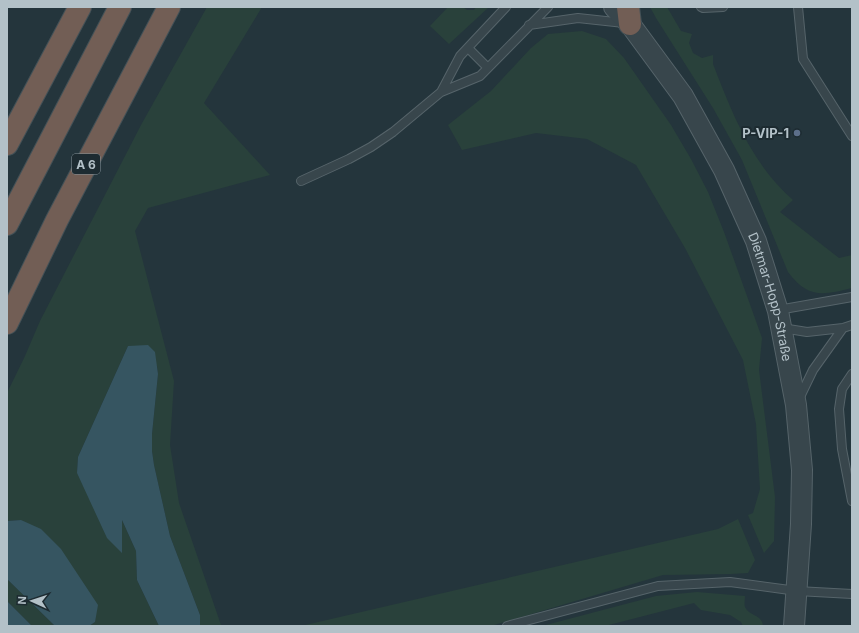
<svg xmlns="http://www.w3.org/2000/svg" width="859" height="633" viewBox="0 0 859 633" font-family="Inter,sans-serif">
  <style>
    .green { fill: #29413b }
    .water { fill: #365561 }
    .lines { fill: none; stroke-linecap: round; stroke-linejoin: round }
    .service-casing { stroke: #56646a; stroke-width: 10 }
    .tertiary-casing { stroke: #56646a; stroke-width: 22 }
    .motorway-casing { stroke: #435157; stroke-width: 24 }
    .service { stroke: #38464c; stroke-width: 8 }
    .tertiary { stroke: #38464c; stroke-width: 20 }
    .motorway { stroke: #725e55; stroke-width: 22 }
    .service-dot { fill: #5c6f8a; stroke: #1d2b31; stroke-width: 1.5 }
    .labels { text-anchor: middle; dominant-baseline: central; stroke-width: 4; stroke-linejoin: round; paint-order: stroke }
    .shield { fill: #1d2b31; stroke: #86949b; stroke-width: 1 }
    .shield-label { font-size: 12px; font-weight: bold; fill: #b3c1c8 }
    .poi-label { font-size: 13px; font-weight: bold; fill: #b3c1c8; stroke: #1d2b31; text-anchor: end }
    .street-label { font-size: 13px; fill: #b3c1c8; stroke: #1d2b31 }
  </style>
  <rect width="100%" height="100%" fill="#24353c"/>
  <path class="green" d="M207 7H262L204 103 270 175 148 208 135 231 174 381 170 445 179 503 221 625 226 626H200V615L170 536 154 465 152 451V434L158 374 157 366 128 346 78 457 77 473 121 552V518L136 551 137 580 159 626H89L95 622 21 520 7 521V393L25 356 40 321 141 125Z
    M448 7H463L467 10H474L476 7H489L449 44 430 26Z
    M650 7H667L681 31 692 34 689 43 693 53 702 58 713 55V64C732 113 752 165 793 200L780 212 839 258 852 255V288C823 295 808 299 788 272L742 160 713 108 656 18Z
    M582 31 606 39 624 58 671 125 691 159 708 192 724 232 747 296 762 338 759 370 775 497 774 541 764 553 748 515 753 513 760 489 756 424 743 360 685 248 636 165 587 139 536 133 462 150 448 125 491 91 531 48 548 34Z
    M738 519 755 560 748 573 731 574 663 575 491 626H301L718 529Z
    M7 579 55 626H32L7 601Z
    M697 592 745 596C745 599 744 604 745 607 749 616 763 615 763 626H743L741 622 730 615 701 610 694 603 605 626H542L656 596Z"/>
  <path class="water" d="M148 345 155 352 158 374 152 434V451L154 465 170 536 200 615V626H159L137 580 136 551 122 520V553L107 538 77 473 78 457 128 346Z
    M21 520 41 529 61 549 98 605 95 622 89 626H55L7 579V521Z
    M7 601 32 626H7Z"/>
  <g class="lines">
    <defs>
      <path id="service" d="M701 7 703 8 723 7
        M798 7 803 59 852 136
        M529 25 578 18 624 23
        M468 48 488 68
        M441 92 460 56 506 7
        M301 181 349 159 371 147 393 132 441 92 480 76 548 7
        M778 310 852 297
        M782 328 807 332 843 328 852 325
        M852 374 842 389 839 409 842 449 852 501
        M799 399 813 370 843 328
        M507 626 658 586 730 582 797 591 852 594"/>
      <g id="tertiary">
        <path id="s1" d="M614 7 630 24 683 96 724 170 756 241 778 311 796 405 802 470 801 524 794 626"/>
      </g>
      <path id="motorway" d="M628 7 630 24
        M7 144 80 7
        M7 224 120 7
        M7 323 57 220 169 7"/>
    </defs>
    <use href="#service" class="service-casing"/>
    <use href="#tertiary" class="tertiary-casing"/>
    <use href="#motorway" class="motorway-casing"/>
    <use href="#service" class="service"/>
    <use href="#tertiary" class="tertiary"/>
    <use href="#motorway" class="motorway"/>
  </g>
  <circle class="service-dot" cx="797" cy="133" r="4"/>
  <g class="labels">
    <rect class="shield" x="72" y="154" width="28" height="20" rx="3"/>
    <g class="shield-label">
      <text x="86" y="164">A 6</text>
    </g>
    <g class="poi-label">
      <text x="789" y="133">P-VIP-1</text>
    </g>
    <g class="street-label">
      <text stroke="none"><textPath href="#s1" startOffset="333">Dietmar-Hopp-Straße</textPath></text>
    </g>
  </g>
  <rect width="859" height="633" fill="none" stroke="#b3c1c8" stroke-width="16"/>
  <g transform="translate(32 601) rotate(273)" stroke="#1d2b31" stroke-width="3" paint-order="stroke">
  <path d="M0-3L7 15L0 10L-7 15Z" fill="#b3c1c8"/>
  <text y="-6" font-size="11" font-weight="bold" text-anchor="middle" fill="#b3c1c8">N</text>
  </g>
</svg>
